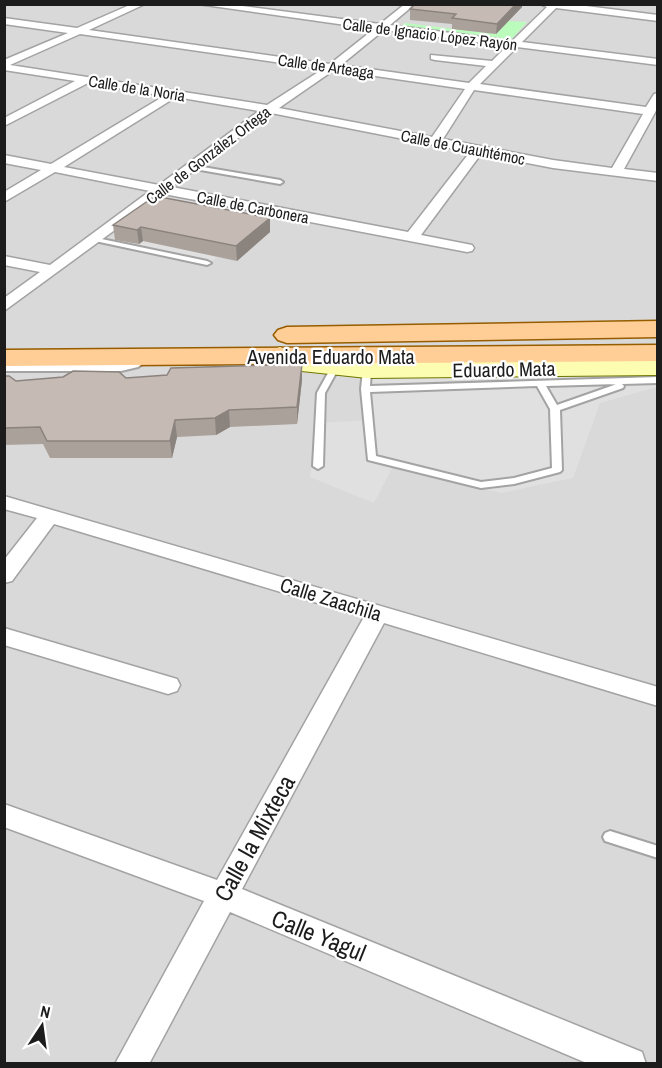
<svg xmlns="http://www.w3.org/2000/svg" width="662" height="1068" viewBox="0 0 662 1068" font-family="'Archivo Narrow',sans-serif">
  <style>
    .residential { fill: #dad9d9 }
    .park { fill: #bbfcbd }
    .parking { fill: #e0e0e0 }
    .lines { fill: none; stroke-linecap: round; stroke-linejoin: round }
    .lane-casing { stroke: #a3a3a3; stroke-width: 4 }
    .street-casing { stroke: #a3a3a3; stroke-width: 3 }
    .secondary-casing { stroke: #6f7700; stroke-width: 2 }
    .primary-casing { stroke: #955d00; stroke-width: 3 }
    .lane { fill: #fff; fill-rule: evenodd }
    .street { fill: #fff; fill-rule: evenodd }
    .secondary { fill: #fcfdb1; fill-rule: evenodd }
    .primary { fill: #ffcd96; fill-rule: evenodd }
    .wall { fill: #aaa19b }
    .shaded-wall { fill: #8b837e }
    .building { fill: #c6bbb4; stroke: #8b837e; stroke-width: 1.5 }
    .labels { text-anchor: middle; dominant-baseline: central; stroke-width: 4.5; stroke-linejoin: round; paint-order: stroke }
    .far-street-label { font-size: 16px; fill: #1c1c1c; stroke: #fff }
    .street-label { font-size: 20px; fill: #1c1c1c; stroke: #fff }
    .near-street-label { font-size: 24px; fill: #1c1c1c; stroke: #fff }
  </style>
  <rect width="100%" height="100%" fill="#eee9e1"/>
  <path class="residential" d="M5 5H657V1063H5Z"/>
  <path class="park" d="M508 21 527 22 509 42 399 28 405 23 496 34Z"/>
  <path class="parking" d="M143 241 217 257 206 267 131 251Z
    M657 369V387L600 403 573 478 501 493 393 466 374 503 310 477 316 423 372 420 369 377Z"/>
  <g class="lines">
    <defs>
      <path id="lane" d="M191 165 280 180 283 182 280 184 189 168V166Z
        M92 237 207 261 211 263 207 265 95 241 91 239Z
        M147 354 151 357 150 359 138 367 121 371H4V365H121L132 363Z
        M337 361 341 364 325 393 323 466 318 469 313 466 317 393 333 364Z
        M367 367 371 370 370 386 658 377V383L622 384 624 386 623 388 560 410 562 470 560 472 514 484 481 488 368 460 361 389 363 370ZM617 384 557 405 546 386 618 384ZM537 386 550 409 552 468 514 478 481 482 376 456 370 392Z
        M610 831 658 846V858L605 841 603 837 605 833Z"/>
      <path id="street" d="M132 4H145L89 30 330 64 374 29 198 4H227L380 24 405 4H415L390 25 512 41 547 7 540 4H570L658 15V21L556 8 522 42 658 59V65L517 47 480 84 646 107 654 94 658 93V107L624 169 658 173V181L553 168 481 154 421 235 472 245 474 248 472 251 467 252 164 194 4 311V298L40 272 4 265V256L50 265 150 191 55 172 4 202V192L41 170 4 163V155L51 164 164 96 88 83 4 126V118L75 81 4 70V60L68 33 4 24V18L77 28ZM384 30 507 46 492 61 431 55V59L435 60 486 66 469 83 341 65ZM80 34 323 69 267 105 10 65ZM334 70 465 89 432 137 279 108ZM474 90 643 114 612 168 553 160 443 139ZM176 97 259 111 159 185 64 167ZM271 113 470 152 408 232 172 187Z
        M4 496 658 687V706L384 623 242 889 642 1052 646 1064H589L230 912 149 1064H115L204 901 4 827V804L217 880 364 617 54 524 12 581 4 583V560L37 518 4 509Z
        M4 628 177 679 180 685 177 691 168 694 4 645Z"/>
      <path id="secondary" d="M280 347 298 355 367 362 658 359V375L367 378 292 370 271 360 267 355 271 350Z"/>
      <path id="primary" d="M658 321V337L287 343 278 340 274 335 278 330 287 327Z
        M658 345V361L4 366V350Z"/>
    </defs>
    <use href="#lane" class="lane-casing"/>
    <use href="#street" class="street-casing"/>
    <use href="#secondary" class="secondary-casing"/>
    <use href="#primary" class="primary-casing"/>
    <use href="#lane" class="lane"/>
    <use href="#street" class="street"/>
    <use href="#secondary" class="secondary"/>
    <use href="#primary" class="primary"/>
  </g>
  <path class="wall" d="M415 4H522V7L496 34 452 29V24L410 20V9Z
    M270 218V232L237 261 143 241 139 244 115 240 113 225Z
    M4 376 16 381 302 380 297 424 230 427 216 435 177 437 172 458H50L43 444 4 445Z"/>
  <path class="shaded-wall" d="M516 4H522V7L496 34 497 24Z
    M270 218V232L237 261 236 246Z
    M141 227 143 241 139 244 137 230Z
    M302 364V380L297 424V407Z
    M229 410 230 427 216 435 215 418Z
    M175 420 177 437 172 458 170 441Z"/>
  <path class="building" d="M415 4H516L497 24 452 18 456 14 410 9Z
    M155 196 270 218 236 246 141 227 137 230 113 225Z
    M302 364 297 407 229 410 215 418 175 420 170 441H47L40 427 4 428V376H9L16 381 63 377 73 371 119 372 126 378 167 375 171 368Z"/>
  <g class="labels">
    <g class="far-street-label">
      <text transform="translate(430 34) rotate(7)">Calle de Ignacio López Rayón</text>
      <text transform="translate(326 66) rotate(8)">Calle de Arteaga</text>
      <text transform="translate(137 88) rotate(9)">Calle de la Noria</text>
      <text transform="translate(463 147) rotate(11)">Calle de Cuauhtémoc</text>
      <text transform="translate(208 155) rotate(-37)">Calle de González Ortega</text>
      <text transform="translate(253 207) rotate(11)">Calle de Carbonera</text>
    </g>
    <g class="street-label">
      <text x="331" y="356">Avenida Eduardo Mata</text>
      <text transform="translate(504 369) rotate(-1)">Eduardo Mata</text>
      <text transform="translate(331 599) rotate(17)">Calle Zaachila</text>
    </g>
    <g class="near-street-label">
      <text transform="translate(254 838) rotate(-61)">Calle la Mixteca</text>
      <text transform="translate(319 935) rotate(22)">Calle Yagul</text>
    </g>
  </g>
  <rect width="662" height="1068" fill="none" stroke="#1c1c1c" stroke-width="12"/>
  <g transform="translate(42 1026) rotate(13)" stroke="#ffffff" stroke-width="4.5" paint-order="stroke">
  <path d="M0-4.5L10 22L0 15L-10 22Z" fill="#1c1c1c"/>
  <text y="-9" font-size="16" font-weight="bold" text-anchor="middle" fill="#1c1c1c">N</text>
  </g>
</svg>
